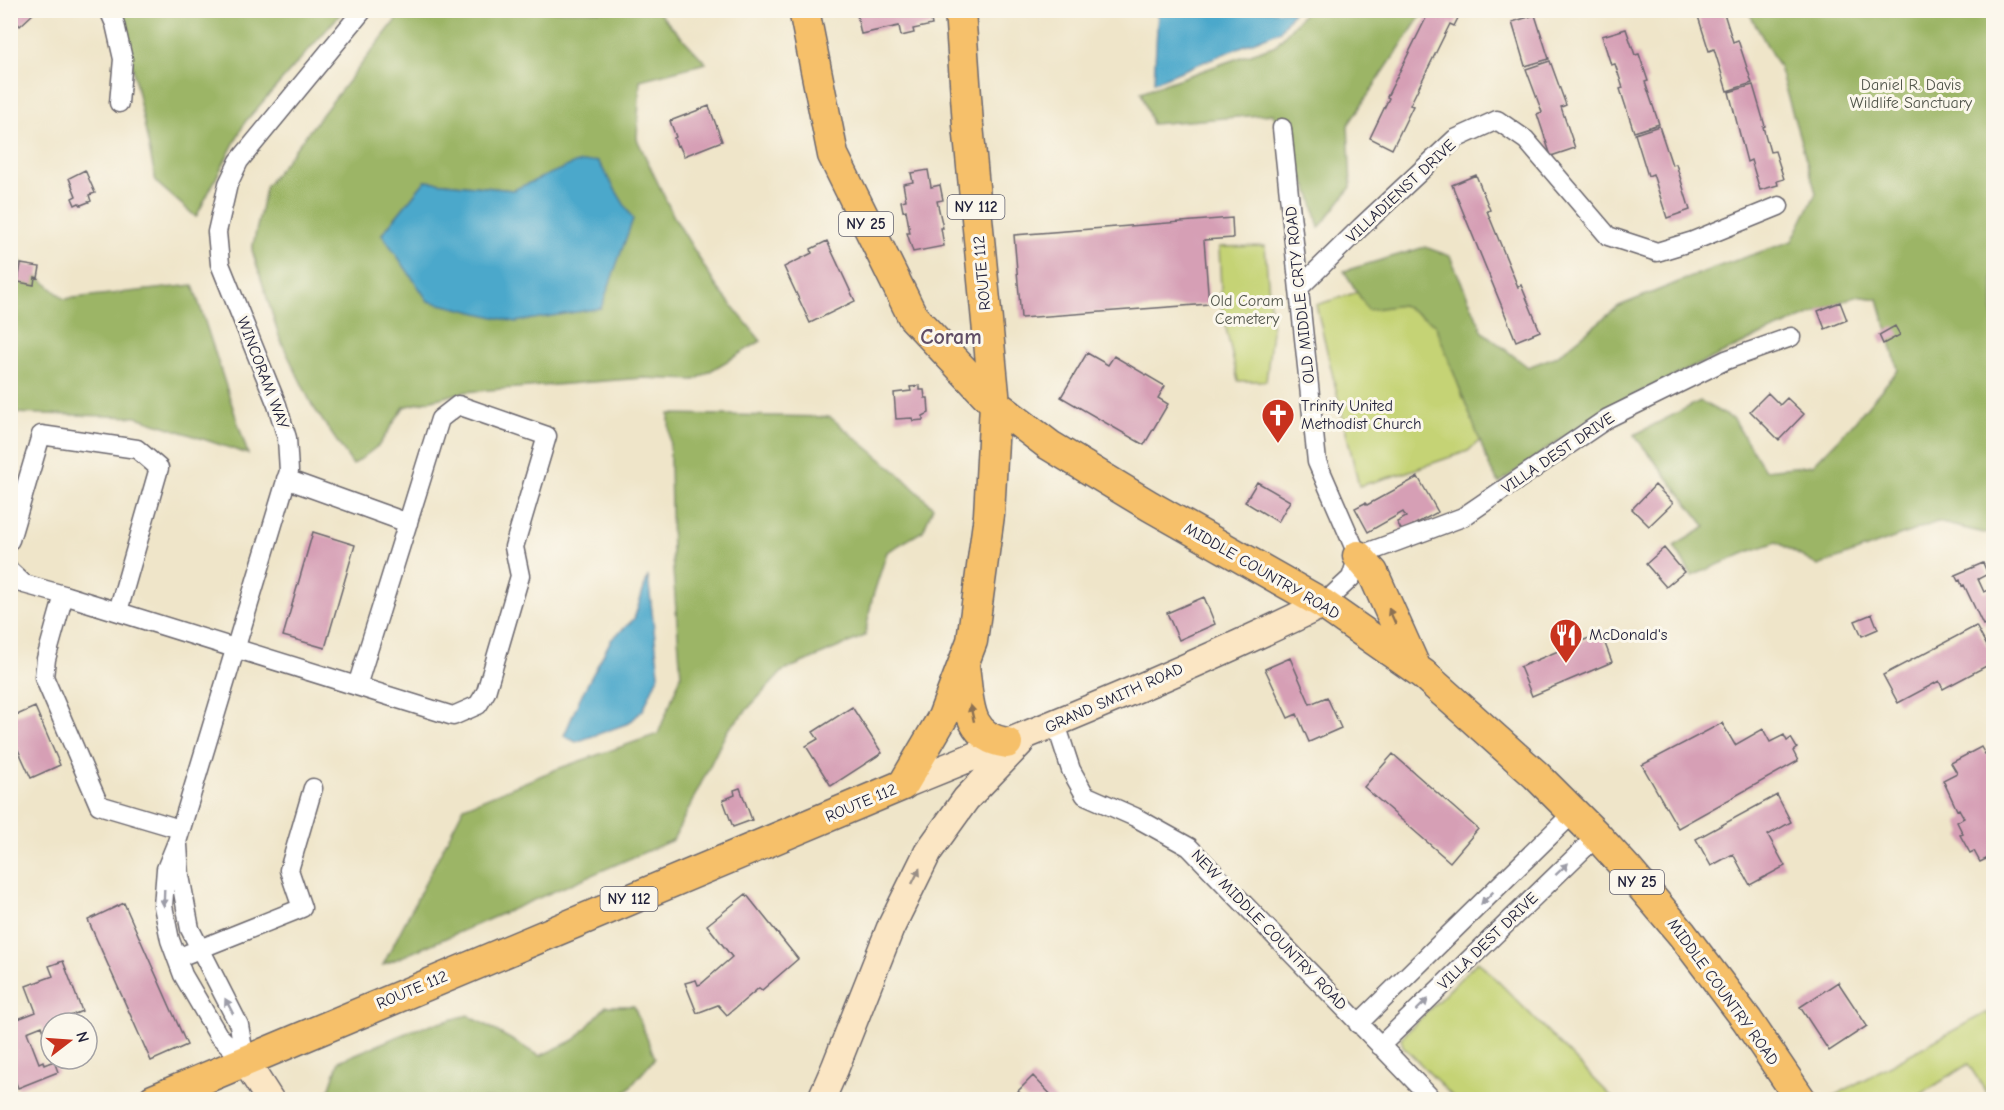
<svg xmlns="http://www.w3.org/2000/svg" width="2004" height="1110" viewBox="0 0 2004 1110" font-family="'Comic Neue',sans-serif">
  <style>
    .green { fill: #c5d375; stroke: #747a58; stroke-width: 1.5 }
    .forest { fill: #9cb566; stroke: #5f6c50; stroke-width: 1.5; fill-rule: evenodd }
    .water { fill: #4ca8cb; stroke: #376583; stroke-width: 1.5 }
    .building { fill: #d69fb5 }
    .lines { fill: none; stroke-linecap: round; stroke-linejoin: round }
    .minor-casing { stroke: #6a666d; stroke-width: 21 }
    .secondary-casing { stroke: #6a666d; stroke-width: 30 }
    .primary-casing { stroke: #6a666d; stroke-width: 33 }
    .minor { stroke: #fff; stroke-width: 18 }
    .secondary { stroke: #fbe6c4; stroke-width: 27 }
    .primary { stroke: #f6c06b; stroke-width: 30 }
    .oneway { fill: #8c7153 }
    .oneway2 { fill: #9c9ca7 }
    .oneway3 { fill: #998e86 }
    .labels { text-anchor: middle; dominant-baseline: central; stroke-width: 6; stroke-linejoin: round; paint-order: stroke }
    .shield { fill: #fbf7ec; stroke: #636270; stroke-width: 1.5 }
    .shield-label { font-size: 15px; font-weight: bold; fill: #22223b }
    .park-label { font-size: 16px; fill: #53574c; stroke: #fbf7ec }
    .street-label { font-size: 16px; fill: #22223b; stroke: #fbf7ec }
    .poi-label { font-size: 16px; fill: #22223b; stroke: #fbf7ec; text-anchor: start }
    .district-label { font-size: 22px; font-weight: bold; fill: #614e66; stroke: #fbf7ec }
  </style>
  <rect width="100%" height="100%" fill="#fbf7ec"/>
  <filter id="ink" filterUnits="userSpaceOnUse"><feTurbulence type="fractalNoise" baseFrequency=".0167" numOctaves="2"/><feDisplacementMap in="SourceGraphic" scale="12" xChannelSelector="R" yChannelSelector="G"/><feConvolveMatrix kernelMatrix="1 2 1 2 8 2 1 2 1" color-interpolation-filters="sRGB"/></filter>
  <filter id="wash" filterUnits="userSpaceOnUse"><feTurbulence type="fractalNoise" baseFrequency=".008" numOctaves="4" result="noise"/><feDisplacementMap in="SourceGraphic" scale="24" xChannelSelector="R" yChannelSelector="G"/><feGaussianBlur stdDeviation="1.35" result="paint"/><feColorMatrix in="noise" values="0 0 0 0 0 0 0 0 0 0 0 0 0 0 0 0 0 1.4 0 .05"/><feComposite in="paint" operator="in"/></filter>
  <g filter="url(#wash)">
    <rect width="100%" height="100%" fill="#efe5c9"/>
    <path class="green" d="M1265 246 1272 331 1266 381H1238L1222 311 1219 247Z
      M1423 266 1488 433 1468 451 1404 473 1359 486 1316 305 1377 286Z
      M1478 961 1614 1099H1455L1403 1046 1401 1038Z
      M1987 1012 1993 1025V1099H1991L1968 1064 1914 1099 1830 1098Z"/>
    <path class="forest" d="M121 11H343L245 122 196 217 156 182Z
      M403 11H657L706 63 640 80 637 139 674 217 716 286 761 341 695 380 643 378 464 392 404 407 379 445 353 465 312 405 280 339 252 250 266 186ZM425 181 513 190 382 234Z
      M1306 11H1424L1348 125 1351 187 1319 228 1311 196 1273 114 1152 124 1141 92 1276 45Z
      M1748 11H1993V535L1937 522 1818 566 1777 542 1750 551 1692 576 1674 546 1706 527 1634 435 1700 401 1733 419 1765 470 1813 465 1849 428 1898 370 1878 299 1855 296 1757 337 1600 411 1499 483 1491 470 1435 324 1402 305 1368 310 1344 271 1425 247 1450 256 1483 332 1528 367 1557 356 1619 306 1711 269 1792 241 1816 193 1779 67Z
      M11 253 64 299 193 285 248 454 137 417 11 413Z
      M669 414 830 417 898 473 933 507 923 531 887 552 872 599 865 636 783 671 727 731 673 840 383 965 464 807 557 769 658 734 681 676 672 557Z
      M606 1006H634L655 1058 620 1099H326L339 1061 413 1030 468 1015 540 1056 576 1039Z"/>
    <path class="water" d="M1158 11V10L1294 11 1280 31 1154 82Z
      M598 161 633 219 601 308 515 322 428 301 382 234 425 181 513 190 575 163Z
      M648 576 659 674 643 710 629 723 576 742 564 736 580 698 611 640 634 619Z"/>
    <g id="blocks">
      <path class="building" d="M10 10H32L34 13 20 26 10 15Z
        M856 10H929L932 25 913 29 914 33 901 36 899 26 861 34Z
        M1430 10H1462L1454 26 1450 24 1410 105 1413 106 1392 149 1370 138 1389 98 1387 97Z
        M1696 10H1723L1733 42 1738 40 1752 83 1727 91 1714 49 1709 51Z
        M1535 15 1549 59 1525 66 1512 22Z
        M1626 29 1635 55 1639 54 1648 81 1645 82 1659 124 1634 132 1620 89 1623 88 1615 64 1611 65 1602 36Z
        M1550 61 1566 105 1561 107 1575 148 1551 156 1537 114 1542 112 1526 69Z
        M1753 85 1765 126 1763 127 1770 152 1775 151 1784 179 1777 181 1778 185 1760 190 1751 160 1747 162 1729 92Z
        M709 106 722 141 684 156 679 145 677 146 674 138 676 137 670 121Z
        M1659 126 1672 165 1676 164 1690 210 1667 218 1653 174 1648 176 1635 134Z
        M85 170 95 193 89 195 91 201 81 205 79 203 75 205 72 198 76 196 69 178Z
        M928 170 931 187 940 185 943 200 937 201 943 228H941L944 246 913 252 907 233H910L906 210 903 211 901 201 906 200 903 184 913 182 911 173Z
        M1476 175 1490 210 1487 211 1518 287 1521 285 1540 331 1516 341 1452 185Z
        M1232 218 1233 238 1204 240 1209 304 1021 318 1014 235Z
        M827 241 855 301 810 323 784 267 812 253 811 249Z
        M21 264 40 267 38 278 35 277 34 285 18 282Z
        M1840 302 1847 320 1825 329 1818 311Z
        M1895 326 1900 335 1883 344 1879 335Z
        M1087 353 1108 365 1114 356 1165 386 1158 398 1168 404 1144 445 1061 397Z
        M920 386V390H924L925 398H928L929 413 923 416V420L913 421 912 418 896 419 894 393 911 391 910 387Z
        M1768 393 1780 405 1787 398 1804 414 1779 440 1750 411Z
        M1418 477 1438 512 1402 531 1397 522 1406 517 1403 512 1368 532 1355 508 1365 503 1367 505Z
        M1257 482 1290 501 1278 522 1245 502Z
        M1655 485 1673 503 1649 526 1632 509Z
        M313 532 355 545 325 648 283 636Z
        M1664 548 1684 572 1666 587 1646 564Z
        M1983 563 1988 574 1978 579 1984 592 1994 588V620L1983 625 1964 585 1962 586 1960 580 1958 581 1955 575Z
        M1204 597 1215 624 1179 640 1167 613Z
        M1872 614 1878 629 1862 636 1855 621Z
        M1976 626 1994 659V662L1943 689 1939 681 1898 703 1883 675Z
        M1601 633 1612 662 1532 696 1520 667Z
        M1290 658 1310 704 1327 697 1341 728 1309 742 1297 714 1288 718 1265 669Z
        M35 707 60 765 31 778 10 732V718Z
        M852 707 882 753 831 786 806 746 818 739 813 732Z
        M1722 723 1735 745 1763 729 1770 742 1784 735 1787 741 1791 738 1797 748 1793 751 1798 761 1678 828 1642 765Z
        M1981 747 1985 754 1994 750V870L1988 858 1980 862 1974 851 1970 853 1960 835 1963 834 1957 822 1964 818 1959 809 1957 810 1943 780 1957 773 1951 763Z
        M1393 754 1478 829 1450 862 1364 787Z
        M740 788 752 820 733 827 723 800 735 795 734 790Z
        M1777 795 1791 822 1768 835 1785 866 1750 885 1733 854 1711 866 1696 839Z
        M746 894 798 959 762 990 759 988 727 1015 718 1005 697 1013 685 983 696 980 698 985 701 984 732 957 707 925Z
        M124 903 187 1045 151 1061 88 920Z
        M63 961 82 1011 70 1016 73 1023H51V1042L48 1043 42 1026 27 1032 39 1063 43 1061 44 1065 54 1061 58 1072 18 1088 10 1067V1022L36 1012 26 986 53 976 49 966Z
        M1838 982 1867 1026 1829 1051 1800 1007Z
        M1033 1076 1056 1100H1027L1018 1091Z"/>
    </g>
  </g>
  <g filter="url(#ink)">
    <use href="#blocks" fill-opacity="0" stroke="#6a666d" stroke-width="1.5"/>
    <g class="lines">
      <defs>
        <path id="minor" d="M109 10 115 24 123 59 119 103
          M1282 128 1317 462 1358 556 1351 578 1323 604
          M1299 288 1361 227 1455 139 1497 120 1526 140 1608 236 1657 252 1693 241 1779 206
          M286 479 408 523
          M10 540 41 435 137 449 159 468 118 611
          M1358 556 1463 517 1608 418 1726 360 1791 337
          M10 571 24 584 64 595
          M1056 724 1071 770 1085 795 1135 817 1189 847 1433 1100
          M180 829 99 805 44 677 46 659 64 595 453 716 478 705 486 692 520 576 514 547 547 436 458 405 440 419 357 686
          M178 845 180 876 190 929 239 1025 245 1061
          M177 958 302 908 289 870 313 788
          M1358 1024 1574 812
          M1380 1046 1597 836
          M245 1061 218 1035 183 975 170 940 163 906 166 869 177 842 289 471 287 438 277 405 220 264 217 232 228 184 239 161 363 10"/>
        <path id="secondary" d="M903 785C1044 728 1186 671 1323 604
          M245 1061 270 1100
          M821 1100 835 1068 890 929 928 852 966 799 1020 743"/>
        <path id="primary" d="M804 10 833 155 913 317 995 404 1049 445 1150 506 1323 604 1423 674 1536 775 1597 836 1627 869 1682 934 1747 1020 1801 1100
          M1358 556 1373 573 1416 669
          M964 666C969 700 965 737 1007 743
          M153 1100 903 785 943 717 972 641 989 515 995 404 968 125 960 10"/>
      </defs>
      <use href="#minor" class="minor-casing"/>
      <use href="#secondary" class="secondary-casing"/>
      <use href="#primary" class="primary-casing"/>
      <use href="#minor" class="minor"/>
      <use href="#secondary" class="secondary"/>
      <use href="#primary" class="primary"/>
    </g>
    <defs><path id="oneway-solid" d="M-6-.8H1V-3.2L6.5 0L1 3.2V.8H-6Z" transform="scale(1.5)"/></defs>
    <g class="oneway">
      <use href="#oneway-solid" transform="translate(1392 616) rotate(-114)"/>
      <use href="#oneway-solid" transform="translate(972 713) rotate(-103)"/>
    </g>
    <g class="oneway2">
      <use href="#oneway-solid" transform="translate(1562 869) rotate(-43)"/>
      <use href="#oneway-solid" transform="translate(164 898) rotate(92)"/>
      <use href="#oneway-solid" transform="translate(1487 898) rotate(135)"/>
      <use href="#oneway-solid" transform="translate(1422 1005) rotate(-44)"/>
      <use href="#oneway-solid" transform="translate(229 1006) rotate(-118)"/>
    </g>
    <use class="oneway3" href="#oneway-solid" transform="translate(916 876) rotate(-64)"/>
  </g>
  <defs>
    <symbol id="church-pin" viewBox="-11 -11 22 30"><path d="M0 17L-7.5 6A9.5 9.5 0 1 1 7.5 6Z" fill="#c8321e" stroke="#fbf7ec"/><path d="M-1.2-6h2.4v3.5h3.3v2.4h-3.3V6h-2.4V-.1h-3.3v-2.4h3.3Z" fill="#fff"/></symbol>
    <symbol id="restaurant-pin" viewBox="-11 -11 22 30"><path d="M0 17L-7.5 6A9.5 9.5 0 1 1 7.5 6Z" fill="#c8321e" stroke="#fbf7ec"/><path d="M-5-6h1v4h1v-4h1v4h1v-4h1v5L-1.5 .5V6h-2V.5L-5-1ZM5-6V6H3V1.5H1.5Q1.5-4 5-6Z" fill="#fff"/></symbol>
  </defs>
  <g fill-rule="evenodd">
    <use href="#church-pin" x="1259" y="396" width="38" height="52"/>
    <use href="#restaurant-pin" x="1547" y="616" width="38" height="52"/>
  </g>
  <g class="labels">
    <g class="shield">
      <rect x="947.5" y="195" width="57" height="24" rx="4.5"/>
      <rect x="839" y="212" width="54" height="24" rx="4.5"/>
      <rect x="1610" y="870" width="54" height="24" rx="4.5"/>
      <rect x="600.5" y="887" width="57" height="24" rx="4.5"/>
    </g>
    <g class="shield-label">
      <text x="976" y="207">NY 112</text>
      <text x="866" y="224">NY 25</text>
      <text x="1637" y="882">NY 25</text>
      <text x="629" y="899">NY 112</text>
    </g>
    <g class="park-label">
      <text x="1911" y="85">Daniel R. Davis<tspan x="1911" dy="18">Wildlife Sanctuary</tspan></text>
      <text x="1247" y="301">Old Coram<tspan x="1247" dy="18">Cemetery</tspan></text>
    </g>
    <g class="street-label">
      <text transform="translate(1401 191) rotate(-43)">VILLADIENST DRIVE</text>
      <text transform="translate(982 273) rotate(-95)">ROUTE 112</text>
      <text transform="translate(1300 295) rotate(-96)">OLD MIDDLE CRTY ROAD</text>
      <text transform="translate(263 373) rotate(69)">WINCORAM WAY</text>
      <text transform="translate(1558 453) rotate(-34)">VILLA DEST DRIVE</text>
      <text transform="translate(1262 571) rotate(30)">MIDDLE COUNTRY ROAD</text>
      <text transform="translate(1114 698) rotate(-24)">GRAND SMITH ROAD</text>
      <text transform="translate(861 803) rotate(-23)">ROUTE 112</text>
      <text transform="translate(1269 930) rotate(46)">NEW MIDDLE COUNTRY ROAD</text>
      <text transform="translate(1488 941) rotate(-44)">VILLA DEST DRIVE</text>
      <text transform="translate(412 990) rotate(-23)">ROUTE 112</text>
      <text transform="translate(1723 992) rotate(54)">MIDDLE COUNTRY ROAD</text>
    </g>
    <g class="poi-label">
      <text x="1301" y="406">Trinity United<tspan x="1301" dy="18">Methodist Church</tspan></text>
      <text x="1589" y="635">McDonald's</text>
    </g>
    <g class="district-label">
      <text x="951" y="337">Coram</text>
    </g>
  </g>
  <rect width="2004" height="1110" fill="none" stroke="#fbf7ec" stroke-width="36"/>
  <g transform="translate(69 1041) rotate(73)"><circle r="28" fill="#fbf7ec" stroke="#a4a2a5" stroke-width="1.5"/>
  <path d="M0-4.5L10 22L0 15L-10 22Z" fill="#c8321e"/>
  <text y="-9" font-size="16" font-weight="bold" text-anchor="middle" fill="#22223b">N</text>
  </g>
</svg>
